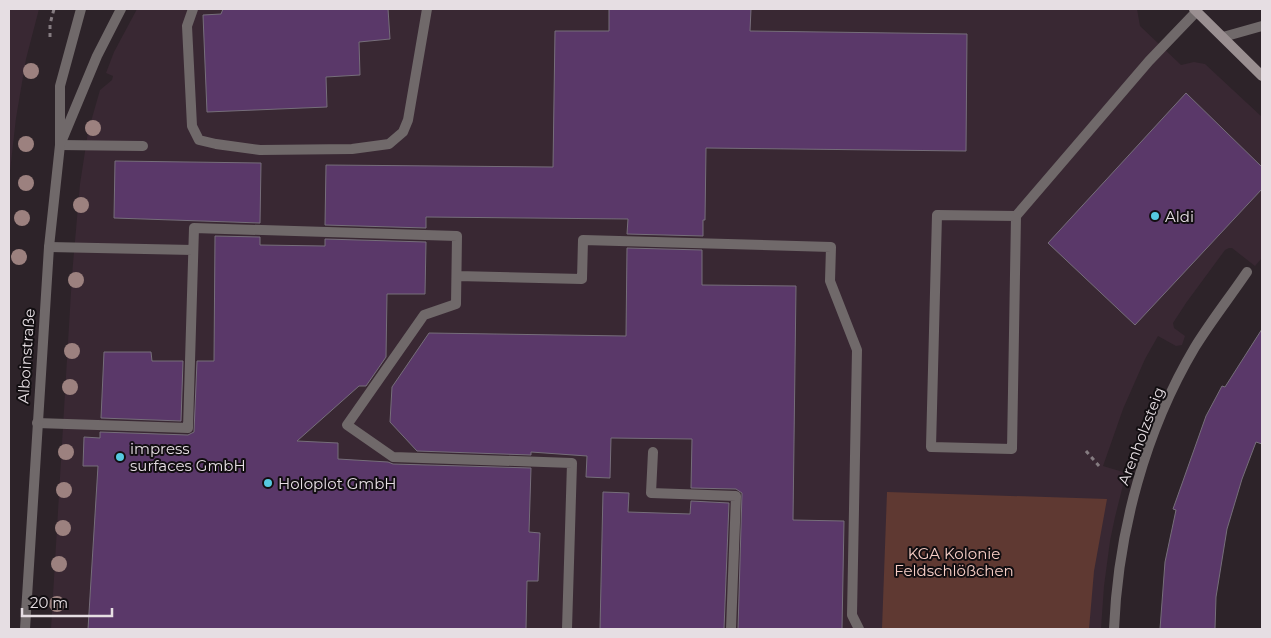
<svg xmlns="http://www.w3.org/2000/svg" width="1271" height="638" viewBox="0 0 1271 638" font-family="Montserrat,sans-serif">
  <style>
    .built { fill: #392833 }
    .green { fill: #5f3932 }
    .building { fill: #5a3869; stroke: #766e7a }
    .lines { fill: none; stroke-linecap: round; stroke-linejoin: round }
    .path { stroke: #857c81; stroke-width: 3; stroke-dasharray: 4 4; stroke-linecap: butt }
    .service { stroke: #70696a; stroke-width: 10 }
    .minor { stroke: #70696a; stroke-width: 10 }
    .tertiary { stroke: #70696a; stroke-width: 10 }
    .secondary { stroke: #9a8f91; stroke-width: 10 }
    .tree { fill: #9c817f }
    .poi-dot { fill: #56c9e0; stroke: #120e11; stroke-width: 2 }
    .labels { text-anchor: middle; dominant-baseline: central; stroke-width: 4; stroke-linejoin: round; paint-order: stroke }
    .poi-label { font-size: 15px; fill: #e6dee3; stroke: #120e11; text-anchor: start }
    .street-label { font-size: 15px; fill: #e6dee3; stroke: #120e11 }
    .park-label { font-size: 15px; fill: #f7cec6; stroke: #120e11 }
  </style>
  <rect width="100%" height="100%" fill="#2d2329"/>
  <path class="built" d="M9 9H39L26 59 16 118 9 180Z
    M137 9H1137L1140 26 1181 65 1194 62 1205 64 1262 117V258L1255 266 1232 248H1229L1225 250 1186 303 1173 323 1174 328 1185 336 1182 345 1176 346 1158 336 1145 359 1123 409 1103 466 1123 472 1125 477 1115 517 1110 541 1104 586 1101 629H51L72 275 80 184 88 132 100 90 112 80 113 76 106 73 114 52Z"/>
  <path class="green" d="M887 492 1107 499 1094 571 1089 629H882Z"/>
  <path class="building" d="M223 9H388L390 39 359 42 360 75 326 77 327 107 207 112 203 15 221 14Z
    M609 9H751L750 31 967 34 966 151 706 148 705 220H703V236L627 234 628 219 426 217V228L325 225 326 165 553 167 555 31H609Z
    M1186 93 1262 167V189L1135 325 1048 243Z
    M115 161 261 163 260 223 114 218Z
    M215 236 260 237V245L325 246V239L426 242 425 294H387L386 357 366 386H359L297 441 338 443V459L388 462 393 464 531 468 529 532 540 533 538 581H527L526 629H88L98 466H83L84 437 100 438V432L188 435 194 432 197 361H214Z
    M627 248 702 250V285L796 286 793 520 844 521 842 629H738L742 493 736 489 691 488 692 439 611 438 610 478 586 477 587 456 531 452V455L417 451 390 422 392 387 429 333 626 336Z
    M1262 329V444L1256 442 1242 479 1227 529 1216 597 1215 629H1160L1165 562 1176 510 1173 509 1206 416 1222 386 1225 387Z
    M104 352H151L152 361H183L181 421 101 418Z
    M603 492 629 493 628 512 690 514 691 501 729 503 724 629H600Z"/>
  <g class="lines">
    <path class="path" d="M50 37V24L54 9
      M1086 451 1099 466"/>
    <path class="service" d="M193 9 187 26 192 126 199 140 216 144 260 150 352 149 389 144 403 132 408 120 427 9
      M60 145 143 146
      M1016 216 937 215 931 447 1012 449 1016 216 1149 61 1196 12
      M49 247 193 250
      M457 276 582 279 583 240 831 247 830 281 857 350 852 615 859 629
      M37 423 188 428 194 228 457 236 456 304 424 315 347 425 393 457 572 463 567 629
      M653 452 651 493 736 496 731 629"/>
    <path class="minor" d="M1223 37 1262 26
      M1114 629C1118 532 1145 431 1195 347 1211 321 1230 297 1247 272"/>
    <path class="tertiary" d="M62 140 97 56 121 9
      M25 629 49 247 60 145V86L81 9"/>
    <path class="secondary" d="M1194 9 1262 76"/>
  </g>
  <g class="tree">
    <circle cx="31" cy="71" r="8"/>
    <circle cx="93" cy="128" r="8"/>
    <circle cx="26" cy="144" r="8"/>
    <circle cx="26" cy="183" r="8"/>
    <circle cx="81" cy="205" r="8"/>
    <circle cx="22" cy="218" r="8"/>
    <circle cx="19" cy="257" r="8"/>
    <circle cx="76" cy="280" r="8"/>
    <circle cx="72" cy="351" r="8"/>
    <circle cx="70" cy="387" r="8"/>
    <circle cx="66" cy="452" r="8"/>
    <circle cx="64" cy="490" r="8"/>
    <circle cx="63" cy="528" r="8"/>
    <circle cx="59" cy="564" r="8"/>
    <circle cx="57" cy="604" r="8"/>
  </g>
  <g class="poi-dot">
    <circle cx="1155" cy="216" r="5"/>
    <circle cx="120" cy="457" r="5"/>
    <circle cx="268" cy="483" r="5"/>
  </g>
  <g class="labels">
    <g class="poi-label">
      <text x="1165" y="216">Aldi</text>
      <text x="130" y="448">impress<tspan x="130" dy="17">surfaces GmbH</tspan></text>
      <text x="278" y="483">Holoplot GmbH</text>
    </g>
    <g class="street-label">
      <text transform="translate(26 356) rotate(-86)">Alboinstraße</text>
      <text transform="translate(1141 436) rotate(-69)">Arenholzsteig</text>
    </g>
    <g class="park-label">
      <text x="954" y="553">KGA Kolonie<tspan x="954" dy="17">Feldschlößchen</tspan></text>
    </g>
  </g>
  <rect width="1271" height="638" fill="none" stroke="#e6dee3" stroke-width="20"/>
  <path d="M22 608v8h90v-8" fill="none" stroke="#e6dee3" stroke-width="2.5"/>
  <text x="30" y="608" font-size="15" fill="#e6dee3" stroke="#120e11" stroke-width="4" paint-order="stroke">20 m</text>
</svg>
